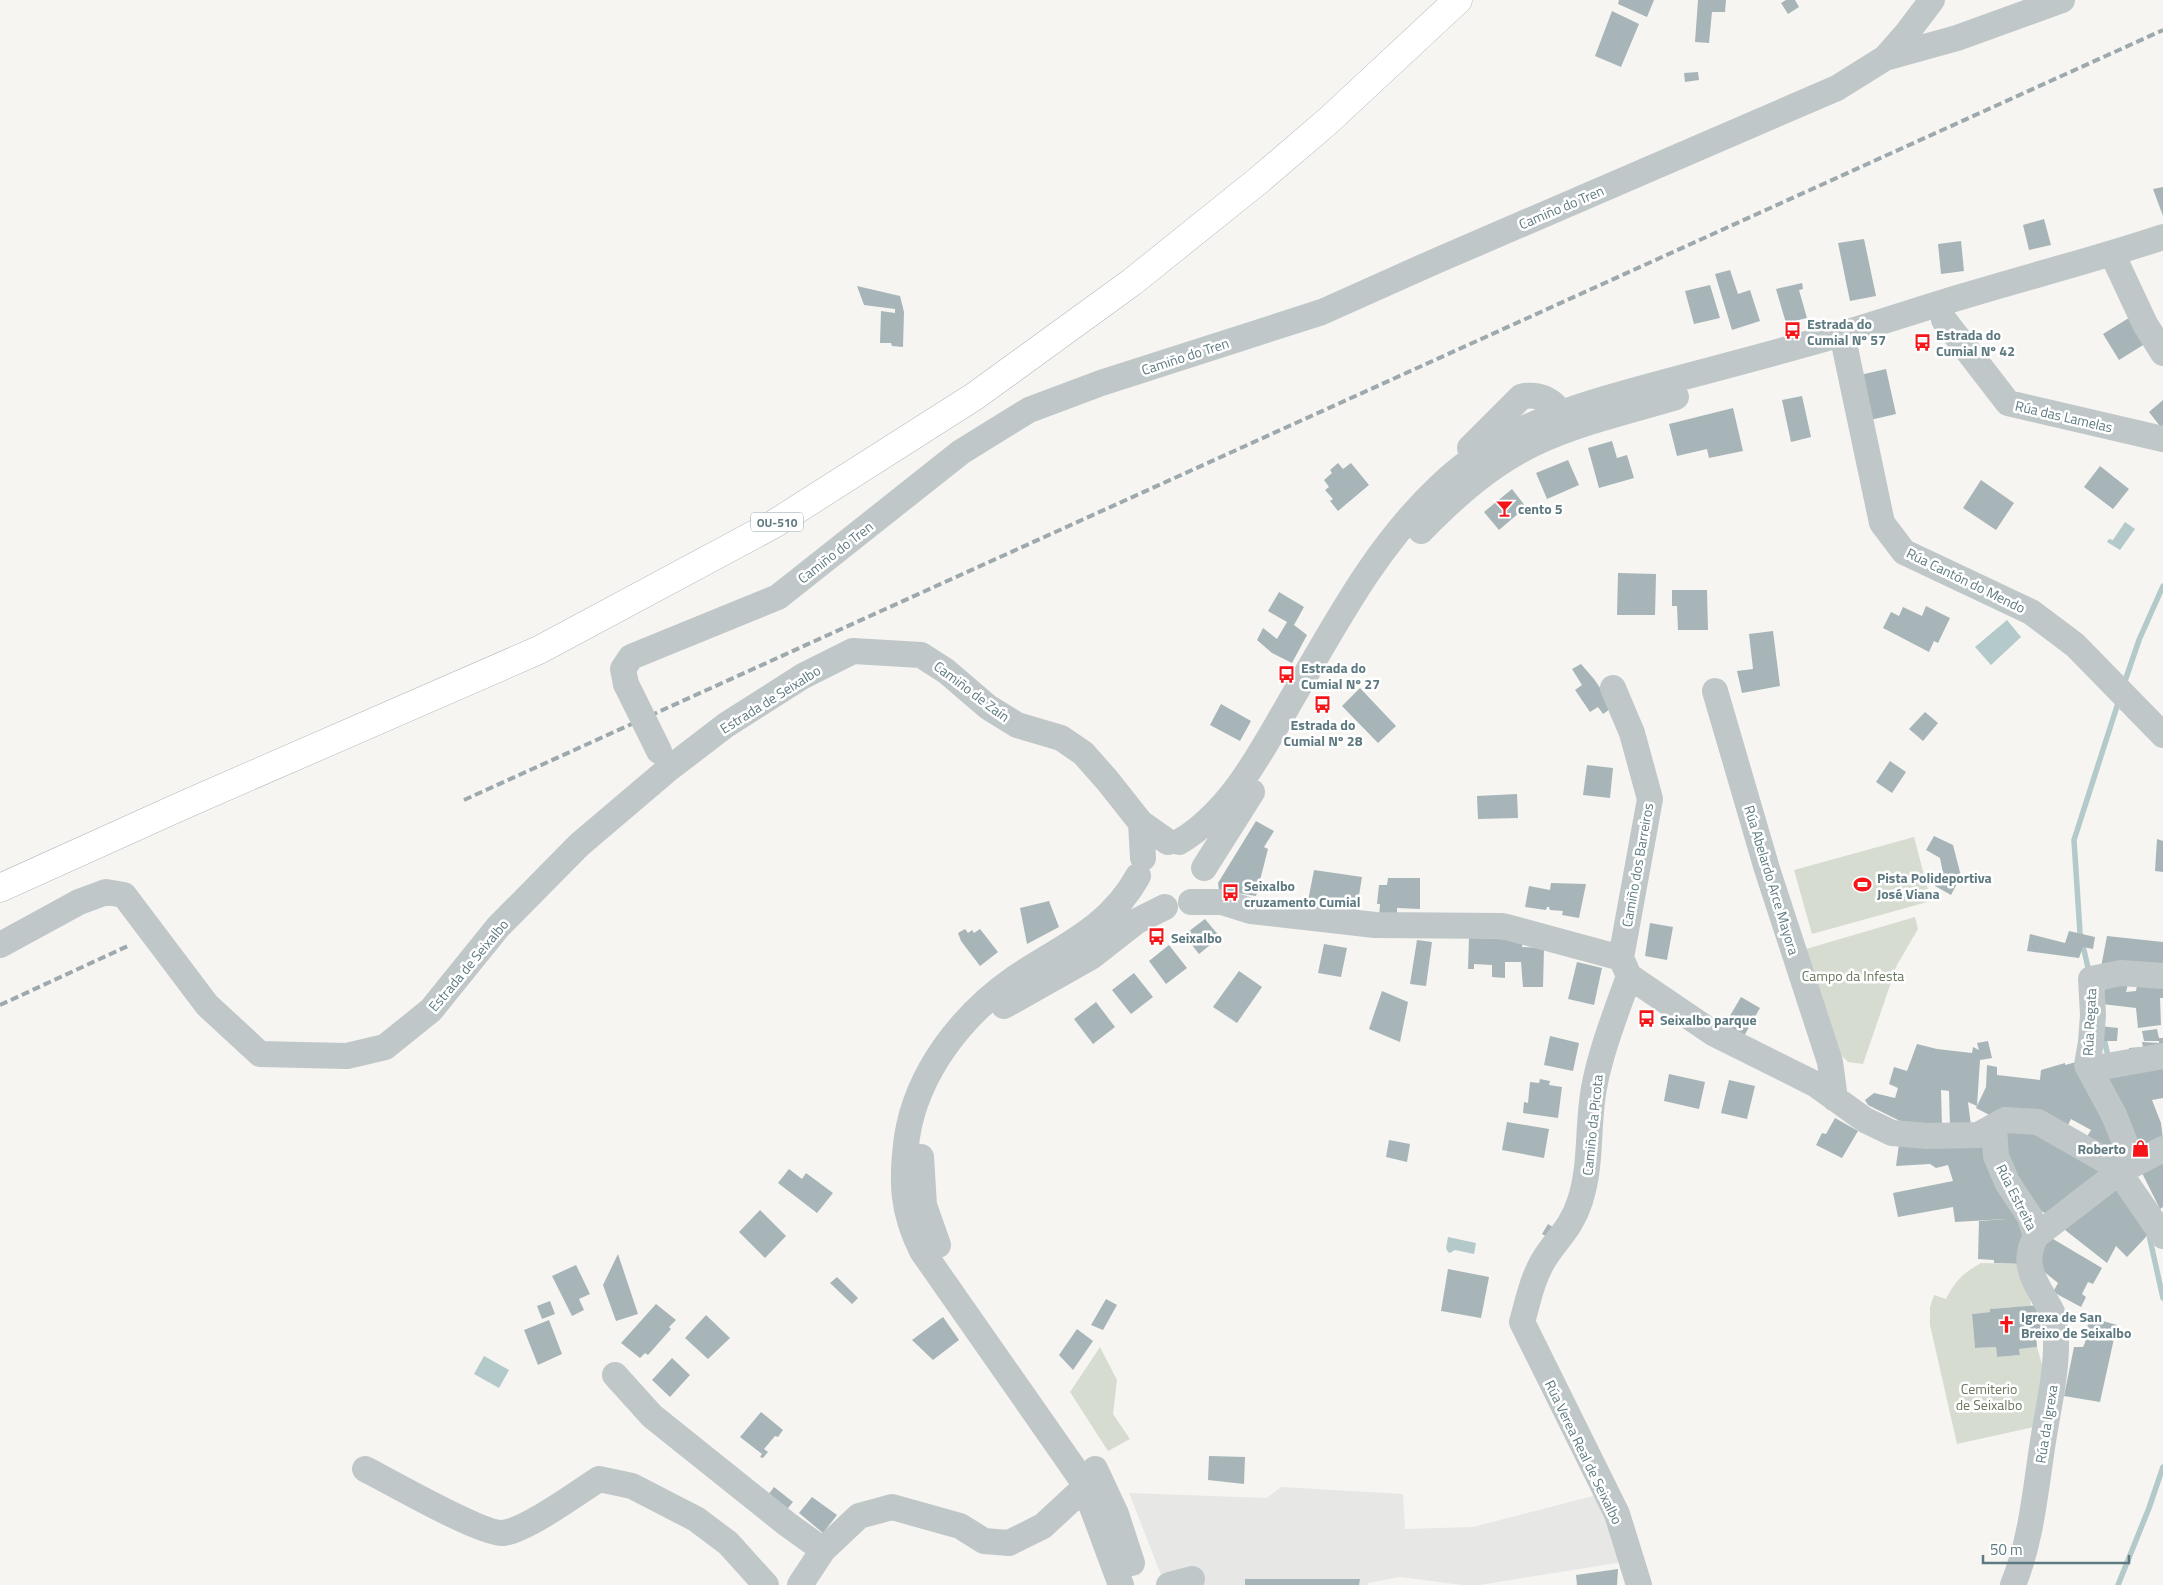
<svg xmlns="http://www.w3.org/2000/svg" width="2163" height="1585" viewBox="0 0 2163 1585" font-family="'Titillium Web',sans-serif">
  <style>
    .built { fill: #e7e7e6 }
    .green { fill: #d7dcd1 }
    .water { fill: #b4c9c9 }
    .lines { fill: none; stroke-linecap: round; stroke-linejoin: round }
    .stream { stroke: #b4c9c9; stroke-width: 5.5 }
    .building { fill: #a7b5b8 }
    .major-casing { stroke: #b1babc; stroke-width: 29 }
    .minor { stroke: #c0c7c9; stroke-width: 26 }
    .major { stroke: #fff; stroke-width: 28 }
    .rail { stroke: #9da9ac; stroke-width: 4; stroke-dasharray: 8 4; stroke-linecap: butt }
    .minor-bridge { stroke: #c0c7c9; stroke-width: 26 }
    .labels { text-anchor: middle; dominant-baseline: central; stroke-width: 5; stroke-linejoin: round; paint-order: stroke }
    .shield { fill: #fff; stroke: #8ea2a7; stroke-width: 1 }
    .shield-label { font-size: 12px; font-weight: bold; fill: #5e7a81 }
    .street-label { font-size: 14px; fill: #5e7a81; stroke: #fff }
    .poi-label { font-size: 14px; font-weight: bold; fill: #5e7a81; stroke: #fff; text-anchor: start }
    .park-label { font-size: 14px; fill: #69785e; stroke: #fff }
  </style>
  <rect width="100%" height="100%" fill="#f6f5f2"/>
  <path class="built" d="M1281 1487 1403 1494 1405 1529 1473 1527 1597 1495 1623 1562 1479 1585H1462L1400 1577 1368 1583V1585H1165L1129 1493 1267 1498Z"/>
  <path class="green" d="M1914 837 1931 901 1812 934 1794 870Z
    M1915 917 1918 929 1897 965 1863 1064 1848 1062 1833 1047 1806 949Z
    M1981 1263 2025 1264 2031 1306 1990 1309V1312L1972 1314 1975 1348 1996 1347 1997 1357 2020 1355 2019 1349 2037 1347 2043 1368 2038 1426 1957 1444 1930 1325V1307L1934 1295 1946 1299C1956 1280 1962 1274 1981 1263Z
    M1100 1347 1117 1380 1113 1414 1130 1439 1108 1451 1070 1392Z"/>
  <path class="water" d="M2125 522 2135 529 2120 550 2107 542 2109 539 2113 540Z
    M2007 620 2021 637 1991 665 1975 647Z
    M1448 1237 1476 1243 1474 1254 1455 1250 1450 1253 1448 1252 1446 1248Z
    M484 1356 509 1370 499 1388 474 1374Z"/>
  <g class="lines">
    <path class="stream" d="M2124 684 2139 640 2163 586
      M2089 972 2080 933 2074 840 2119 700
      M2103 1035 2109 1060
      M2149 1235 2163 1298
      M2118 1585 2149 1508 2163 1467"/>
  </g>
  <path class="building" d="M1619 0H1654L1647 17 1618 4Z
    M1698 0H1726L1725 12H1712L1709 43 1695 42Z
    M1786 0H1795L1799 7 1788 14 1781 3Z
    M1612 11 1639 24 1621 67 1595 56Z
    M1698 72 1699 80 1685 82 1684 73Z
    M2163 187V216L2153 189Z
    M2044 219 2051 245 2029 250 2023 225Z
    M1864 239 1876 296 1850 301 1838 243Z
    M1961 241 1964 271 1941 274 1938 244Z
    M1730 270 1738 294 1750 290 1760 321 1732 330 1715 274Z
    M1802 283 1803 289 1799 290 1807 318 1786 323 1776 289Z
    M1710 285 1720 318 1694 324 1685 291Z
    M857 286 900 296 904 312 903 347 892 346 891 343H880L881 311 895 313V309L864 305Z
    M2132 316 2148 342 2119 360 2103 334Z
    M1886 369 1896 414 1870 420 1860 375Z
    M1802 396 1811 437 1791 442 1782 400Z
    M2163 400V430L2149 412Z
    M1733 408 1743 451 1709 458 1707 449 1677 456 1669 424Z
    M1612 441 1617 458 1627 455 1634 478 1599 488 1588 448Z
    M1568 460 1579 485 1547 499 1536 473Z
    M1338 463 1343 469 1351 463 1369 485 1338 511 1330 501 1333 499 1325 490 1329 487 1324 480 1332 473 1330 470Z
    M2100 466 2129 489 2113 509 2084 487Z
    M1981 480 2014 503 1996 530 1963 508Z
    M1512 489 1526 507 1499 530 1484 512Z
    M1618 573 1656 574 1655 615H1617Z
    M1672 590H1707L1708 630H1678L1677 606H1672Z
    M1279 592 1304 607 1294 625 1307 635 1292 663 1272 653 1257 640 1263 628 1277 639 1287 622 1268 611Z
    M1926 606 1950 618 1938 643 1934 641 1929 652 1883 628 1891 612 1899 616 1903 607 1922 616Z
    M1773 631 1780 686 1742 693 1737 671 1753 669 1749 634Z
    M1581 664 1594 679 1613 707 1603 714 1598 707 1590 712 1575 690 1582 685 1572 669Z
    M1360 688 1396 726 1378 743 1342 706Z
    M1221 704 1251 721 1240 741 1210 725Z
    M1925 712 1938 723 1923 741 1909 729Z
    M1890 761 1906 772 1892 793 1876 782Z
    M1587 765 1613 768 1610 798 1583 795Z
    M1517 794 1518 818 1478 819 1477 796Z
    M1256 821 1274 831 1264 847 1268 849 1256 896 1219 890 1218 883Z
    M1934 836 1953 845 1961 876 1951 895 1935 886 1943 873 1940 858 1926 850Z
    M2157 839 2163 841V872L2155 871Z
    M1314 870 1362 877 1356 914 1307 906Z
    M1388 878H1420V909L1397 908V918L1379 917 1380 904H1377L1379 885H1387Z
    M1551 883 1586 884 1579 918 1562 915 1563 911 1550 910 1549 907H1547L1546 910 1525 907 1529 886 1550 890Z
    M1049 901 1059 927 1027 944 1020 908Z
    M1205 919 1220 937 1199 954 1184 935Z
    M1650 923 1673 927 1667 960 1645 956Z
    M965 929 968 933 972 930 974 933 980 929 998 952 980 966 961 941 958 933Z
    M2069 931 2095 937 2093 949 2083 947 2079 958 2027 951 2030 934 2065 943Z
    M2107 936 2163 942V970L2101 967Z
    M1469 938 1523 940 1522 947 1544 948 1543 987H1523L1521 962H1505V978L1492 977V965L1474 964V969H1468Z
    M1417 940 1432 942 1426 986 1410 984Z
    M1324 944 1347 948 1341 977 1318 973Z
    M1169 945 1187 968 1166 984 1149 961Z
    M1577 962 1602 968 1594 1005 1568 999Z
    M1239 971 1262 987 1237 1023 1213 1007Z
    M1134 973 1153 997 1131 1014 1112 990Z
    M2112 978 2129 980 2126 992 2136 991 2138 980 2163 981V998H2160L2161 1025 2138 1028 2136 1008 2102 1004 2103 992Z
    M1382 991 1408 1002 1400 1042 1369 1029Z
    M1741 997 1760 1008 1744 1036 1724 1026Z
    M1096 1002 1115 1027 1093 1044 1074 1019Z
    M2100 1026 2118 1028 2117 1041H2099Z
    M2157 1029 2159 1038H2163V1052L2130 1056 2129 1048 2143 1047 2142 1042 2159 1043V1041H2144L2142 1031Z
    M1550 1036 1579 1043 1573 1071 1544 1065Z
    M1988 1041 1992 1058 1980 1060 1977 1106 1968 1102 1971 1126 1950 1128 1949 1091 1941 1090 1942 1127 1906 1124 1868 1105 1865 1100 1874 1093 1895 1098 1898 1088 1889 1084 1894 1067 1907 1071 1917 1044 1937 1049 1972 1053 1973 1047 1979 1050 1977 1043Z
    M2080 1061 2119 1138 2113 1155 2085 1140 2091 1130 2071 1119 2065 1131 1997 1119 1976 1108 1986 1087 1987 1065 1997 1067V1075L2040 1080 2041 1070 2065 1063V1065Z
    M2163 1061V1098L2152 1100 2161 1123 2163 1139 2136 1153 2104 1078Z
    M1669 1074 1705 1082 1699 1109 1664 1101Z
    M1540 1079 1550 1081 1549 1085 1562 1087 1558 1118 1523 1113 1524 1102 1528 1103 1530 1082 1539 1083Z
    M1729 1080 1755 1086 1747 1119 1721 1113Z
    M1835 1118 1858 1131 1842 1158 1816 1145 1822 1133 1826 1134Z
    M1507 1122 1549 1129 1544 1158 1502 1150Z
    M2006 1130 2054 1137 2105 1167 2050 1216 2029 1204 2004 1159Z
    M1900 1137 1978 1138 2026 1219 2025 1264 1994 1263V1260L1978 1259 1979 1221 2006 1219 1955 1222 1953 1207 1898 1217 1893 1193 1953 1181 1948 1165 1936 1168 1930 1164 1896 1166Z
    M1389 1140 1410 1144 1407 1162 1386 1157Z
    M2163 1157V1207L2160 1209 2141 1171Z
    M789 1169 802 1179 806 1173 833 1193 817 1213 778 1183Z
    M2116 1183 2150 1230 2145 1238 2127 1257 2116 1246 2107 1263 2060 1226Z
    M760 1210 786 1236 765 1258 739 1232Z
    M1548 1224 1558 1230 1553 1240 1542 1234Z
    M2048 1236 2102 1268 2093 1284 2088 1282 2082 1294 2086 1297 2081 1307 2053 1292 2058 1283 2037 1266Z
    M618 1254 638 1314 616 1321 603 1285Z
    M576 1265 590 1294 579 1299 584 1310 572 1316 552 1276Z
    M1448 1269 1489 1277 1481 1318 1441 1311Z
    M837 1277 858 1298 852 1304 830 1283Z
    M1106 1299 1117 1305 1103 1330 1091 1325Z
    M550 1301 555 1314 542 1319 537 1306Z
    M656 1304 676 1320 669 1327 671 1329 648 1355 645 1353 640 1358 621 1343Z
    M2039 1305 2041 1334 2036 1335 2037 1347 2019 1349 2020 1355 1997 1357 1996 1347 1975 1348 1972 1314 1990 1312V1309Z
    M706 1315 730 1338 708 1359 685 1338Z
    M943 1317 959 1340 933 1360 912 1340Z
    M2089 1317 2117 1325 2100 1402 2064 1396 2074 1347H2083L2085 1343Z
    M549 1320 562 1354 538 1365 524 1330Z
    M1077 1329 1093 1341 1073 1370 1059 1355Z
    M672 1358 690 1375 670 1397 652 1380Z
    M761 1412 783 1430 778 1437 775 1436 764 1449 768 1452 763 1458 760 1457 762 1454 740 1437Z
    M1209 1456 1245 1457 1244 1484 1208 1480Z
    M774 1487 793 1502 784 1513 765 1499Z
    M812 1497 837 1515 823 1533 799 1513Z
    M1618 1569 1617 1585H1577L1576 1575Z
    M1245 1579H1360L1359 1585H1245Z"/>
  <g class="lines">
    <defs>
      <path id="major" d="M0 888 186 804 539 650 774 524 975 396 1132 282 1259 180 1328 121 1458 0"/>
    </defs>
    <use href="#major" class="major-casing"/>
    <path class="minor" d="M1885 58 1907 33 1932 0
      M2116 262 2145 324 2163 353
      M1944 320 2008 403 2163 439
      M1845 348 1882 523 1904 552 2031 612 2075 645 2163 735
      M1470 448 1521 397C1537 392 1563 402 1560 422
      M1421 531C1454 497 1491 464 1535 443 1579 422 1630 411 1676 397
      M626 684 623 669 631 657 778 597 961 452 1029 410 1101 383 1322 312 1436 261 1837 88 1885 58 1957 38 2062 0
      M1613 688 1632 733 1650 799 1621 958
      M1715 691 1767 869 1830 1062 1835 1099
      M1141 823 1143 858
      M1179 842C1233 810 1263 748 1294 695 1337 621 1377 545 1440 486 1506 423 1581 405 1665 382 1718 368 1771 354 1824 339 1871 326 1917 310 1964 296 2030 276 2097 259 2163 237
      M1204 868 1252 792
      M1191 902H1222L1251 911 1375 925 1503 926 1621 958 1629 976 1713 1033 1815 1084 1865 1120 1892 1133 1927 1136 1978 1135 2005 1120 2038 1122 2108 1162 2119 1172 2163 1236
      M0 945 79 902 106 892 124 895 207 1005 260 1054 347 1056 385 1047 431 1010 498 927 579 845 666 771 726 725 803 676 853 651 921 655 946 671 988 707 1017 725 1061 738 1083 753 1107 780 1141 823 1168 842
      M1629 976C1616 1013 1601 1050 1594 1088 1587 1126 1592 1164 1580 1201 1571 1229 1557 1238 1543 1261 1532 1280 1528 1301 1522 1322L1617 1514 1639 1585
      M1004 1006 1091 957 1137 921 1165 907
      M2093 1074 2102 1067 2163 1056
      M1994 1128 1996 1156 2007 1182 2030 1217 2036 1236
      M921 1157 924 1205 938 1245
      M2119 1172 2129 1153 2114 1115 2087 1065 2091 1042 2093 1015 2091 979 2121 973 2163 976
      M615 1375 652 1416 787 1524 823 1550
      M365 1469C389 1481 482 1535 503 1533 527 1530 577 1493 599 1479L632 1486 696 1519 728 1543 766 1585
      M1095 1469 1116 1514 1132 1563
      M800 1585 823 1550 859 1516 892 1507 960 1526 984 1541 1009 1543 1043 1526 1085 1487
      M1121 1585 1082 1480 922 1251C902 1211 901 1181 907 1137 917 1072 962 1015 1015 978 1062 946 1109 929 1138 876
      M1169 1585 1192 1579
      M2013 1585C2031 1541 2035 1494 2042 1448 2047 1412 2057 1375 2056 1338 2055 1330 2055 1319 2052 1312 2038 1285 2019 1267 2036 1236L2119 1172 2163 1149"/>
    <use href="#major" class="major"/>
    <path class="rail" d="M464 800 2163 30
      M0 1005 130 945"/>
    <path class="minor-bridge" d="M626 684 659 751"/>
  </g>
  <defs>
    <symbol id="bus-bare" viewBox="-9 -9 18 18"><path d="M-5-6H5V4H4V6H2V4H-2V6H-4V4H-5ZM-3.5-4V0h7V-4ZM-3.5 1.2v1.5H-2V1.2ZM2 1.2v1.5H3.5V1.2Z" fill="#f51418" stroke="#fff" stroke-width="2.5" paint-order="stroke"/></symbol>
    <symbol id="bar-bare" viewBox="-9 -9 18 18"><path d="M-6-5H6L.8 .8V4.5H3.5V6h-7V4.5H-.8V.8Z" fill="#f51418" stroke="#fff" stroke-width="2.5" paint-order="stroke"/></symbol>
    <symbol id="stadium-bare" viewBox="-9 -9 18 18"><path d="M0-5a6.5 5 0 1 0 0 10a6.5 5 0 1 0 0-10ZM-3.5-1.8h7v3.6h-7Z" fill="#f51418" stroke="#fff" stroke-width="2.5" paint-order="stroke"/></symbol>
    <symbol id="shop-bare" viewBox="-9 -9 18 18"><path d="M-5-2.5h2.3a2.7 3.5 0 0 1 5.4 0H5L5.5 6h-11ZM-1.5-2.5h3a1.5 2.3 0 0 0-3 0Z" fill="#f51418" stroke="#fff" stroke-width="2.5" paint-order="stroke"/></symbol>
    <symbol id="church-bare" viewBox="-9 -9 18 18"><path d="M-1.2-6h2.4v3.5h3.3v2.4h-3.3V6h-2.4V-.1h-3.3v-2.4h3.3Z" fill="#f51418" stroke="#fff" stroke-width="2.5" paint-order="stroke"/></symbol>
  </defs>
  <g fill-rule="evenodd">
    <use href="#bus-bare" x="1780" y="318" width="25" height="25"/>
    <use href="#bus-bare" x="1910" y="330" width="25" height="25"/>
    <use href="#bar-bare" x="1492" y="496" width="25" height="25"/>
    <use href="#bus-bare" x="1274" y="662" width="25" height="25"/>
    <use href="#bus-bare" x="1310" y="692" width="25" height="25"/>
    <use href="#stadium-bare" x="1850" y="872" width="25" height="25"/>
    <use href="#bus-bare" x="1218" y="880" width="25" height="25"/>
    <use href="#bus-bare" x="1144" y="924" width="25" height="25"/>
    <use href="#bus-bare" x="1634" y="1006" width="25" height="25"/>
    <use href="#shop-bare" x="2128" y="1136" width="25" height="25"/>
    <use href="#church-bare" x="1994" y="1312" width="25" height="25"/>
  </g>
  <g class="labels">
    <rect class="shield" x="751" y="512.5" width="52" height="19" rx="4"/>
    <g class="shield-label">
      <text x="777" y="522">OU-510</text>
    </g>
    <g class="street-label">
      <text transform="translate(1561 207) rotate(-23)">Camiño do Tren</text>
      <text transform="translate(1185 356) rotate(-18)">Camiño do Tren</text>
      <text transform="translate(2064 416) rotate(13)">Rúa das Lamelas</text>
      <text transform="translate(835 552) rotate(-38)">Camiño do Tren</text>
      <text transform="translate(1966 580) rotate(26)">Rúa Cantón do Mendo</text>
      <text transform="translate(972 691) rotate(37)">Camiño de Zaín</text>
      <text transform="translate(770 699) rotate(-32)">Estrada de Seixalbo</text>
      <text transform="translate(1637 865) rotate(-80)">Camiño dos Barreiros</text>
      <text transform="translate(1772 880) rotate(73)">Rúa Abelardo Arce Mayora</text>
      <text transform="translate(468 965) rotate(-50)">Estrada de Seixalbo</text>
      <text transform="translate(2089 1022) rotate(-87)">Rúa Regata</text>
      <text transform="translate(1592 1125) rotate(-84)">Camiño da Picota</text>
      <text transform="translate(2017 1197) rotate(63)">Rúa Estreita</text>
      <text transform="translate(2046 1424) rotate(-81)">Rúa da Igrexa</text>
      <text transform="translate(1584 1452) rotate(64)">Rúa Verea Real de Seixalbo</text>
    </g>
    <g class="poi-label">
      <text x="1807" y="323">Estrada do<tspan x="1807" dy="16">Cumial Nº 57</tspan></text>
      <text x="1936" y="334">Estrada do<tspan x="1936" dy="16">Cumial Nº 42</tspan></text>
      <text x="1518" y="508">cento 5</text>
      <text x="1301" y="667">Estrada do<tspan x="1301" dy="16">Cumial Nº 27</tspan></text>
      <text x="1323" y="724" text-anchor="middle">Estrada do<tspan x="1323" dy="16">Cumial Nº 28</tspan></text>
      <text x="1877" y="877">Pista Polideportiva<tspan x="1877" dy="16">José Viana</tspan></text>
      <text x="1244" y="885">Seixalbo<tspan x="1244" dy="16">cruzamento Cumial</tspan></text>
      <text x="1171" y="937">Seixalbo</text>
      <text x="1660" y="1019">Seixalbo parque</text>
      <text x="2126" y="1148" text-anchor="end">Roberto</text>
      <text x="2021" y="1316">Igrexa de San<tspan x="2021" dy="16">Breixo de Seixalbo</tspan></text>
    </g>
    <g class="park-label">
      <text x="1853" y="975">Campo da Infesta</text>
      <text x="1989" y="1388">Cemiterio<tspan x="1989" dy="16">de Seixalbo</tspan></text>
    </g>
  </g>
  <path d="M1983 1555v8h146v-8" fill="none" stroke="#5e7a81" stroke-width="2.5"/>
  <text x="1990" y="1555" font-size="15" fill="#5e7a81" stroke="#ffffff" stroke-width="4" paint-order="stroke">50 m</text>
</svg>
